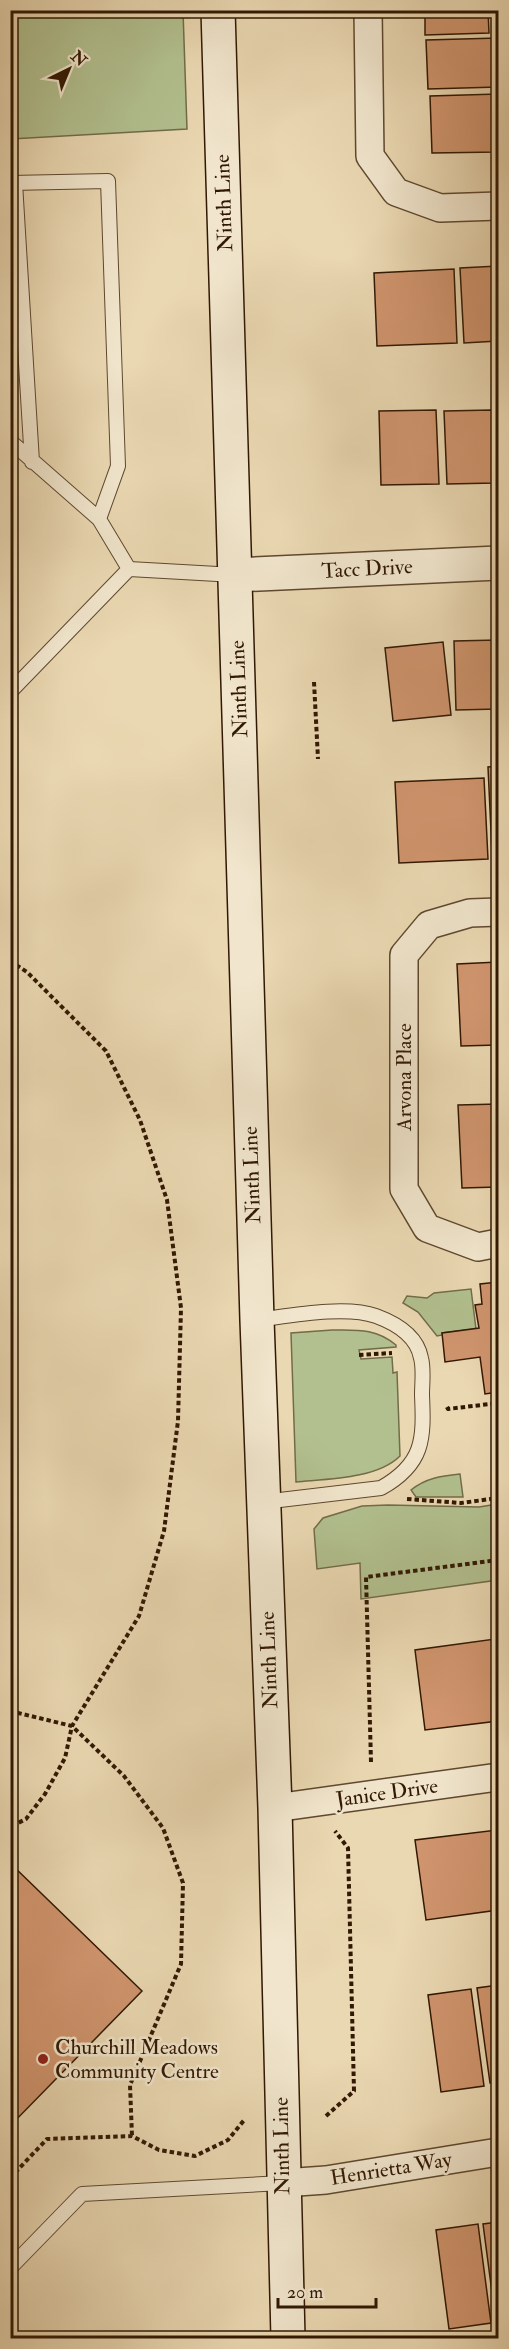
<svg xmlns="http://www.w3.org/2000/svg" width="509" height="2349" viewBox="0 0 509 2349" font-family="'IM FELL Double Pica',serif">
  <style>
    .green { fill: #b2c08f; stroke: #726c49; stroke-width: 1.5 }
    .building { fill: #d0956e; stroke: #311803; stroke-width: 1.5 }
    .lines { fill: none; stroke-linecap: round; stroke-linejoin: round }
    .service-casing { stroke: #5f482f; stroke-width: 16 }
    .minor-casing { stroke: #5f482f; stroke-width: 30 }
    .tertiary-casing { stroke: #5f482f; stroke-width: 36 }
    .secondary-casing { stroke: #311803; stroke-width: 36 }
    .path { stroke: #311803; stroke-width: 4; stroke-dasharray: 4.5 3; stroke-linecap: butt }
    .service { stroke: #f1e6cd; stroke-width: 14 }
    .minor { stroke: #f1e6cd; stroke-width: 27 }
    .tertiary { stroke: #f1e6cd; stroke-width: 33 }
    .secondary { stroke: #f1e6cd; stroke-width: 33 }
    .poi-dot { fill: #8f2418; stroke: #f1e6cd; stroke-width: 2 }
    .labels { text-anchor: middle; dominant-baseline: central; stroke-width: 5; stroke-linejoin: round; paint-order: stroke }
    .street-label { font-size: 21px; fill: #311803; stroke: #f1e6cd }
    .poi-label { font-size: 21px; fill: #311803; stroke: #f1e6cd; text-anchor: start }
  </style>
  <rect width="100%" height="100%" fill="#ead8b2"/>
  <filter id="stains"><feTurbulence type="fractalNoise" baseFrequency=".00333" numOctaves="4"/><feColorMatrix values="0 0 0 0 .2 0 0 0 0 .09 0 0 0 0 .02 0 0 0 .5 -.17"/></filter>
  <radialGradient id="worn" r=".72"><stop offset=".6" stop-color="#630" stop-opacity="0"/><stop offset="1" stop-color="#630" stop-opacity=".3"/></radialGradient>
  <path class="green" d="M11 10 183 11 187 129 11 139Z
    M471 1289 476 1329 442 1333V1335L437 1336 418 1312 403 1303 407 1296 427 1298 434 1293Z
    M332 1330C357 1330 376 1328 396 1345V1347L359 1350 361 1359 392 1357 393 1373 397 1372 400 1456C377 1479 327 1479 296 1482L291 1333Z
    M460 1474 463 1497H416L411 1490C426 1478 441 1476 460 1474Z
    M498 1504V1580L361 1599 360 1563 317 1569 314 1529 323 1518 362 1506 388 1505 479 1507Z"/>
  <path class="building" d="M425 10H488L489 33 425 35Z
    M498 38V87L428 89 426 40Z
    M498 94V152L432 153 430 96Z
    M498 266V341L464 343 460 268Z
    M454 269 457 343 377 346 374 273Z
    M436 410 439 484 381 485 379 411Z
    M492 410 495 483 447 484 444 411Z
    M498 640V709L456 710 454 641Z
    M443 642 451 715 393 721 385 648Z
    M498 766V852L492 853 488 767Z
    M484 778 488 859 399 863 395 782Z
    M498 962V1045L461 1046 457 964Z
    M498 1104V1187L462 1188 458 1105Z
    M498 1282V1392L485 1394 480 1357 445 1362 442 1333 479 1328 475 1305 482 1304 480 1284Z
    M495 1639 498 1670V1721L425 1730 415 1650Z
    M497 1830 498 1910 426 1920 415 1840Z
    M10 1863 142 1991 10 2126Z
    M498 1985V2082L490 2083 477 1988Z
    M471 1989 484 2086 441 2092 428 1995Z
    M498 2222V2323H496L483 2224Z
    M478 2224 491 2323 449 2329 436 2230Z"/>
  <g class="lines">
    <defs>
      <path id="service" d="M10 183 108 181 118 466 99 519
        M15 183 32 462
        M10 441 99 519 129 569 235 575
        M10 692 129 569
        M257 1320C289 1316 345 1305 376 1316 395 1323 417 1336 421 1358 424 1369 422 1383 422 1395 424 1439 424 1464 381 1488L263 1502
        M10 2268 82 2194 283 2183"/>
      <path id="minor" d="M368 10 370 156 396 192 440 208 498 206
        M498 912 470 913 429 925 404 955V1189L427 1228 478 1247 498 1243
        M275 1808 498 1777
        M283 2183 326 2180 498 2152"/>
      <path id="tertiary" d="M235 575 498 563"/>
      <path id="secondary" d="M218 10 257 1320 275 1808 288 2338"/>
    </defs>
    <use href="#service" class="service-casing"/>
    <use href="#minor" class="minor-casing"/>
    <use href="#tertiary" class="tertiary-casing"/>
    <use href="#secondary" class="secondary-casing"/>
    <path class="path" d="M314 682 318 759
      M10 961 27 972 106 1051 140 1120 167 1200 181 1308 178 1421 164 1531 139 1616 72 1726 65 1758 45 1794 26 1819 10 1827
      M359 1355 392 1353
      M447 1407 448 1409 498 1403
      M407 1499 461 1503 498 1498
      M10 1711 72 1726 124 1776 163 1828 183 1883 181 1964 130 2085 132 2136
      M371 1762 366 1577 498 1560
      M326 2116 354 2091 348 1848 335 1831
      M10 2178 47 2139 132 2136 159 2150 195 2156 228 2140 245 2119"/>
    <use href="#service" class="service"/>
    <use href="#minor" class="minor"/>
    <use href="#tertiary" class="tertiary"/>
    <use href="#secondary" class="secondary"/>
  </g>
  <circle class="poi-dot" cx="43" cy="2059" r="6"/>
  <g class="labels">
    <g class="street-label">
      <text transform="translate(224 203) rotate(-92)">Ninth Line</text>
      <text transform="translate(367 569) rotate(-3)">Tacc Drive</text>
      <text transform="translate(239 689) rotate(-92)">Ninth Line</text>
      <text transform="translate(404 1077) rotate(-90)">Arvona Place</text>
      <text transform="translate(252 1175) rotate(-92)">Ninth Line</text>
      <text transform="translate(269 1660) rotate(-92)">Ninth Line</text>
      <text transform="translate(387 1793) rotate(-8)">Janice Drive</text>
      <text transform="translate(282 2146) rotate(-91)">Ninth Line</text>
      <text transform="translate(391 2169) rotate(-9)">Henrietta Way</text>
    </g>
    <g class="poi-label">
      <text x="55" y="2047">Churchill Meadows<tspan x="55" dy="24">Community Centre</tspan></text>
    </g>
  </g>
  <rect width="509" height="2349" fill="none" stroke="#ead8b2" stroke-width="36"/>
  <rect x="12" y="12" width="485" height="2325" fill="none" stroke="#311803" stroke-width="3"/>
  <rect x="18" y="18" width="473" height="2313" fill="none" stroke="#311803" stroke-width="1.5"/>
  <g transform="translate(69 69) rotate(43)" stroke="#f1e6cd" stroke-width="4.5" paint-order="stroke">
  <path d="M0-4.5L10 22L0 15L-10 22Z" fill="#311803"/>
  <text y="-9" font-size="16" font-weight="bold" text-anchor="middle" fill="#311803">N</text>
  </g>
  <path d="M278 2298v9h98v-9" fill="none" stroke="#311803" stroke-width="3"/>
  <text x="287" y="2298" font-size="18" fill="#311803" stroke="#f1e6cd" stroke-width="4.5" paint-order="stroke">20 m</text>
  <rect width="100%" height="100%" filter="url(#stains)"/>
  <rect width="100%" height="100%" fill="url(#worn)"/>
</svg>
